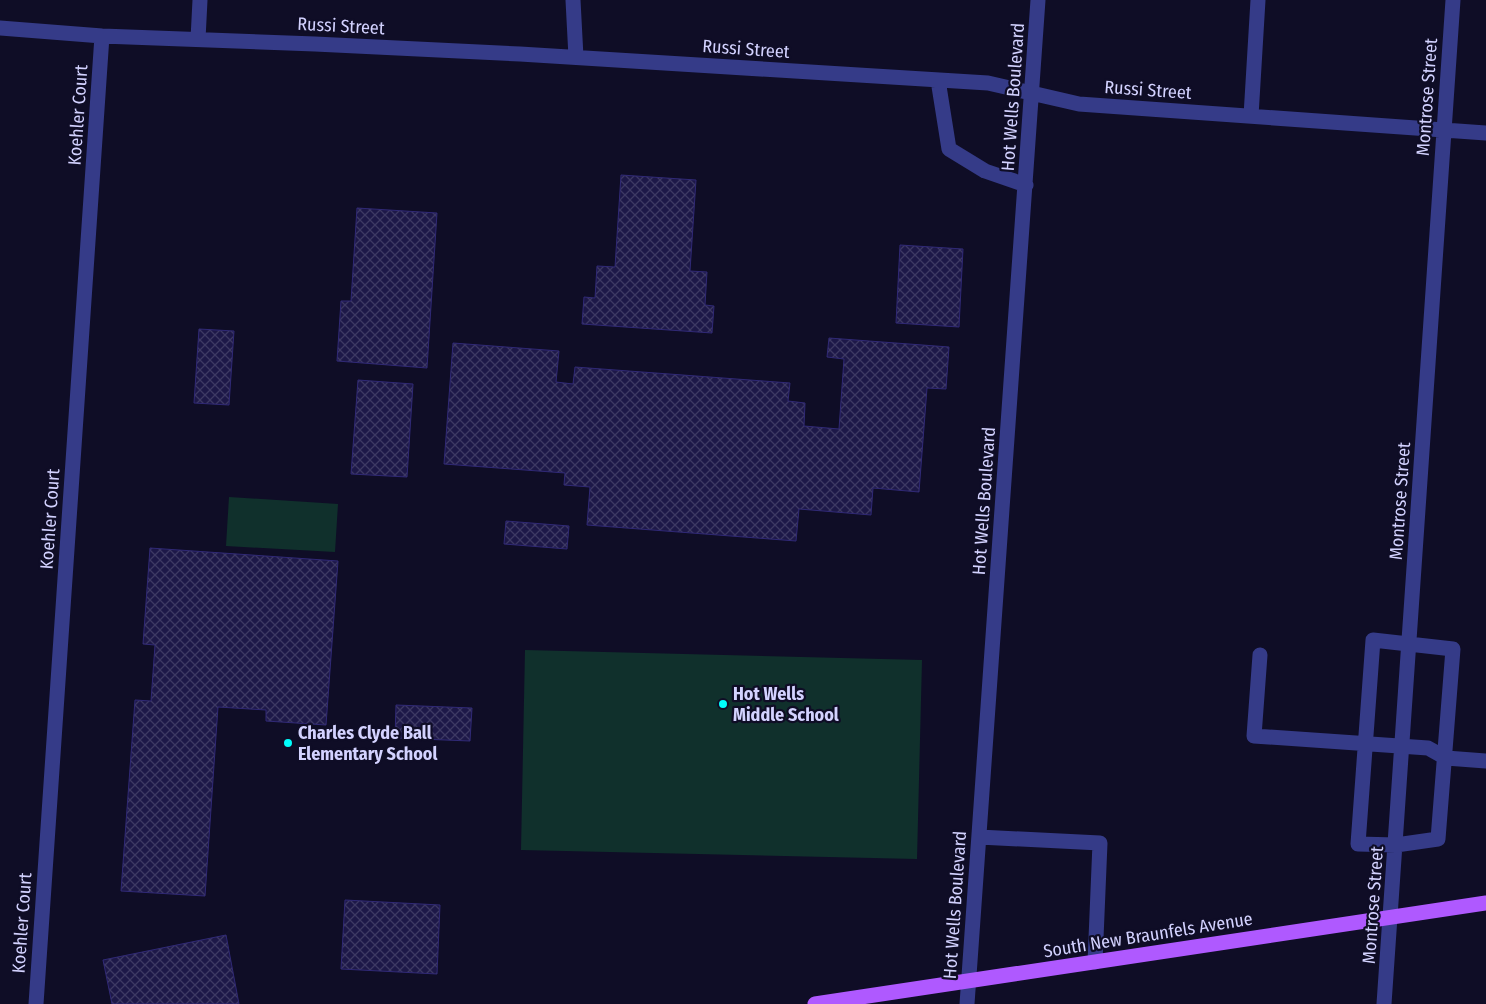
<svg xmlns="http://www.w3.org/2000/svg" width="1486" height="1004" viewBox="0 0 1486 1004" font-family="'Fira Sans Condensed',sans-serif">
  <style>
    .green { fill: #10302c }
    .building { fill: url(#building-cross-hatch); stroke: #302976 }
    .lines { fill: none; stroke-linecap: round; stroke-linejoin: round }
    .minor { stroke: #353b88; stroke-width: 15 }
    .major { stroke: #af59ff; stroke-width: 15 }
    .poi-dot { fill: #00fdfb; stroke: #0f0d26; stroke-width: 2 }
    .labels { text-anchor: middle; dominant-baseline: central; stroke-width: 4.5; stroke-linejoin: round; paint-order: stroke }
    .street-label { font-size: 18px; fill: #d3d2ff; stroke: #0f0d26 }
    .poi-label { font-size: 18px; font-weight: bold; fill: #d3d2ff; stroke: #0f0d26; text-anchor: start }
  </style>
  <defs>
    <pattern id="building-cross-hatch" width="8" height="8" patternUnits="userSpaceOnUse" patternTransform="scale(1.25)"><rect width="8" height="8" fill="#1d1848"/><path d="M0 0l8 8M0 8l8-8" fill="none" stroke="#3d3963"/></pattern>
  </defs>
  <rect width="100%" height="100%" fill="#0f0d26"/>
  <path class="green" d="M229 497 338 504 335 552 226 546Z
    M525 650 922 660 917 859 521 850Z"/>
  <path class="building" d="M621 175 696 180 690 271 707 272 705 305 714 306 712 333 582 324 584 297 595 298 597 266 615 267Z
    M357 208 437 213 427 368 337 361 341 301H351Z
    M900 245 963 249 959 327 896 323Z
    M199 329 234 331 229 405 194 403Z
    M829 338 949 347 946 389 927 388 919 492 873 488 871 515 799 509 796 541 587 525 590 487 564 485 565 473 444 464 453 343 559 351 556 382 573 384 575 367 790 383 788 401 805 403 804 426 839 429 844 359 827 357Z
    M358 380 413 384 407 477 351 474Z
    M506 521 569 526 567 549 504 544Z
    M150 548 338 561 326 725 266 721V710L218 707 205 896 121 891 135 700 151 701 155 645 143 644Z
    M396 705 472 708 470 741 395 738Z
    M345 900 440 905 437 974 341 969Z
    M226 935 239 1004H112L103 960Z"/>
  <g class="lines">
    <path class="minor" d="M573 0 576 57
      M0 28 102 36 315 44 520 54 988 83 1079 104 1486 133
      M198 39 200 0
      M938 80 949 149 985 171 1026 185
      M1251 116 1258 0
      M1373 640 1453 649 1438 839 1396 845 1358 844Z
      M1260 655 1254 736 1428 748 1446 758 1486 761
      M979 837 1100 843 1095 962
      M36 1004 102 36
      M967 1004 1038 0
      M1384 1004 1453 0"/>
    <path class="major" d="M815 1004 1486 903"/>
  </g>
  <g class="poi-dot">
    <circle cx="723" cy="704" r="5"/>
    <circle cx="288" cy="743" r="5"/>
  </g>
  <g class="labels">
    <g class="street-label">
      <text transform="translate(341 26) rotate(3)">Russi Street</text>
      <text transform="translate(746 49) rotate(4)">Russi Street</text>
      <text transform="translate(1148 90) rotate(4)">Russi Street</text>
      <text transform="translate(1013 97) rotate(-86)">Hot Wells Boulevard</text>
      <text transform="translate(1427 97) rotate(-86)">Montrose Street</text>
      <text transform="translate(78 115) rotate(-86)">Koehler Court</text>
      <text transform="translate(984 501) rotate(-86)">Hot Wells Boulevard</text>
      <text transform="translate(1400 501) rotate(-86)">Montrose Street</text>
      <text transform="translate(50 519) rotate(-86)">Koehler Court</text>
      <text transform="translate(955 905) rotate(-86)">Hot Wells Boulevard</text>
      <text transform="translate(1373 905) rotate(-86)">Montrose Street</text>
      <text transform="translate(22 923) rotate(-86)">Koehler Court</text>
      <text transform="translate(1148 935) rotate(-9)">South New Braunfels Avenue</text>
    </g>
    <g class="poi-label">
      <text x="733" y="694">Hot Wells<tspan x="733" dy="21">Middle School</tspan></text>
      <text x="298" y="733">Charles Clyde Ball<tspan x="298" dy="21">Elementary School</tspan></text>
    </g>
  </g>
</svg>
